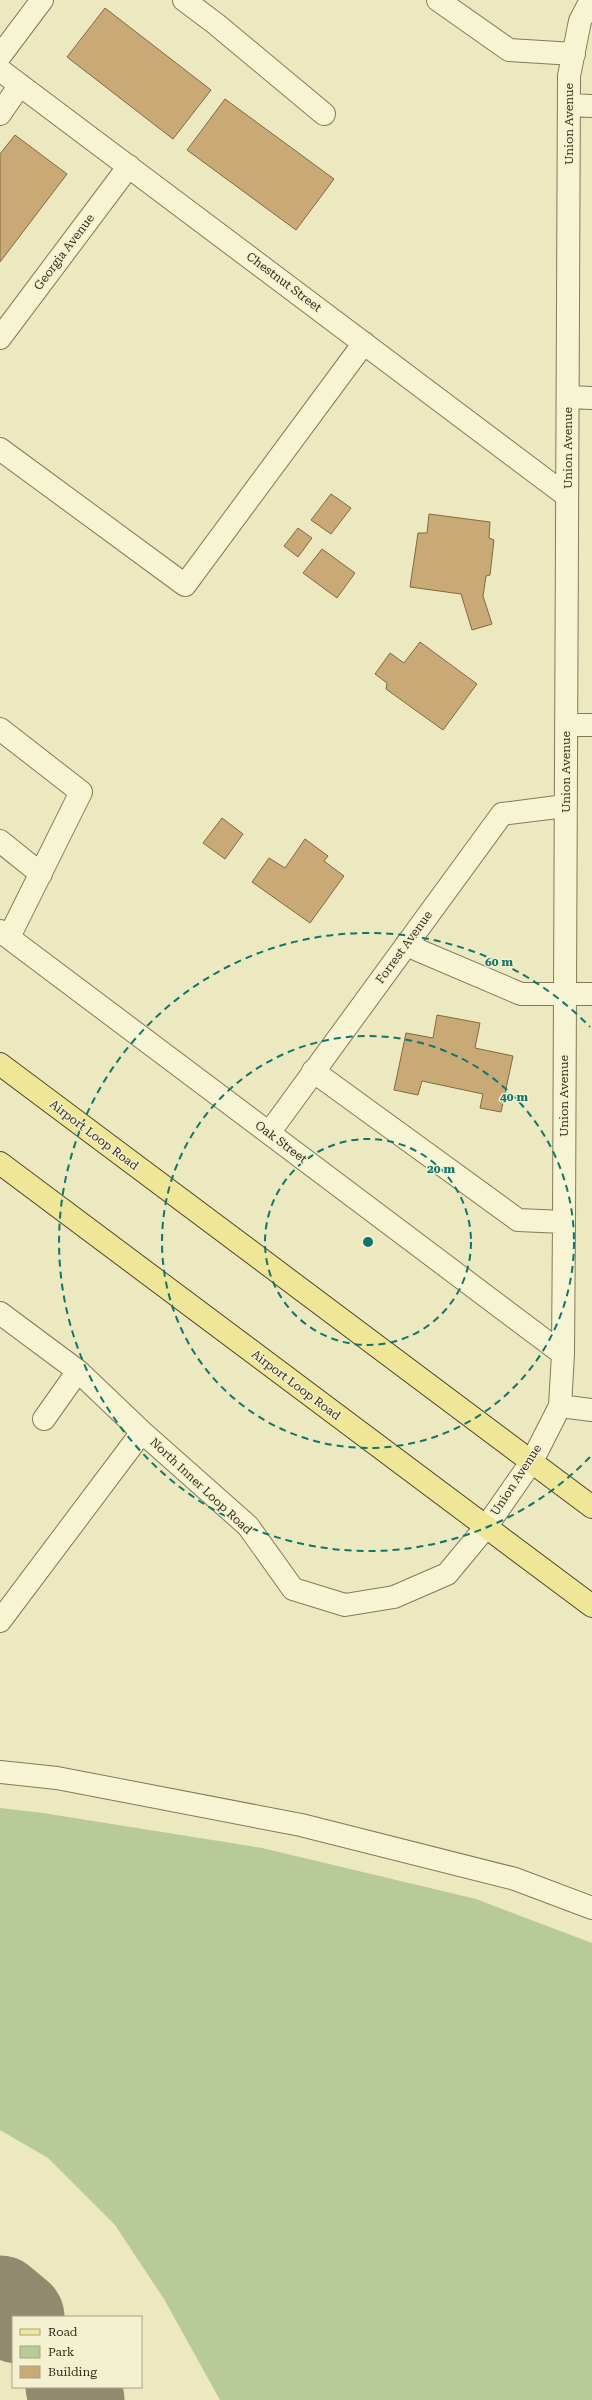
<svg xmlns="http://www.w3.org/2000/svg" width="592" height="2400" viewBox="0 0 592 2400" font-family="'Roboto Serif',serif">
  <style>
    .green { fill: #b8ca95 }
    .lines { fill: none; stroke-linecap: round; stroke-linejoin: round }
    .taxiway { stroke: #908a6e; stroke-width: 93 }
    .building { fill: #c9aa77; stroke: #83683f }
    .minor-casing { stroke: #857959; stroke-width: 24 }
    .major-casing { stroke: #52462d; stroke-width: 24 }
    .minor { stroke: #f7f4d3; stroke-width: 22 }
    .major { stroke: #efe698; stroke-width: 22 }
    .ring { fill: none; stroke: #0f766e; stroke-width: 2; stroke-dasharray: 7 5 }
    .labels { text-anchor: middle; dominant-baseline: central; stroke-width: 3; stroke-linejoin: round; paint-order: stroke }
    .street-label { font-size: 12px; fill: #352d1d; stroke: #f4f1d0 }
    .centre { fill: #0f766e; stroke: #f4f1d0; stroke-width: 2 }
    .ring-label { font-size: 12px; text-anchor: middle; font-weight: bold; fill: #0f766e; stroke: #f4f1d0; stroke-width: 3; stroke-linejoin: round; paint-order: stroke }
  </style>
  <rect width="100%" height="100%" fill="#ece8c0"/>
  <path class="green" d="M0 1808 43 1813 262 1848 476 1899 592 1943V2400H220L164 2299 115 2225 48 2158 0 2130Z"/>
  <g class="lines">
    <path class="taxiway" d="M0 2302 18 2317
      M72 2387 78 2400"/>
  </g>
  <path class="building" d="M105 8 211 90 173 139 67 57Z
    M225 99 334 179 296 230 187 150Z
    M15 135 67 174 0 262V154Z
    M331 494 351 508 331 534 311 520Z
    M429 514 490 522 489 538 494 540 490 575 486 576 483 596 492 624 472 630 461 594 410 587 418 533H427Z
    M298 528 312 538 298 557 284 546Z
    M322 549 355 573 337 598 303 573Z
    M420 642 477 684 443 730 386 689 387 683 375 674 390 653 404 663Z
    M222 818 243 834 225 859 203 843Z
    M305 839 328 856 324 861 344 876 310 923 252 882 269 858 285 868Z
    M437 1015 480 1023 475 1048 513 1056 501 1112 480 1108 483 1094 422 1081 418 1095 394 1090 406 1033 433 1038Z"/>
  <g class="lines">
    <defs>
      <path id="minor" d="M184 0 216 24 324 114
        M438 0 509 50 574 54
        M0 56 42 0
        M0 70 567 496
        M569 105 592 106
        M0 114 20 85
        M0 338 129 166
        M568 397 592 398
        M0 449 185 585 364 343
        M566 725H592
        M0 729 81 792 9 937
        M0 841 41 874
        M0 931 563 1354
        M406 945 521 994H592
        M313 1071 518 1220 564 1222
        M269 1133 502 814 565 806
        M0 1313 78 1371 142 1432 248 1526 293 1589 345 1605 394 1597 447 1574 486 1527 532 1461 560 1406 563 1354 564 1222 569 76 580 21 591 0
        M560 1406 592 1410
        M44 1419 78 1371
        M0 1621 142 1432
        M0 1772 57 1778 301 1825 515 1879 592 1908"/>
      <path id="major" d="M0 1064 592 1507
        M0 1163 592 1606"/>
    </defs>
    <use href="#minor" class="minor-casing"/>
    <use href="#major" class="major-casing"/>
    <use href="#minor" class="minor"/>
    <use href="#major" class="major"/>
  </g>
  <g class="ring">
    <circle cx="368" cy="1242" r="103"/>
    <circle cx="368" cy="1242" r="206"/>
    <path d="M590 1457A309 309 0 1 1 590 1027"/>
  </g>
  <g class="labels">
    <g class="street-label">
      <text transform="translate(569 124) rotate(-90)">Union Avenue</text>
      <text transform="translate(64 252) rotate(-53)">Georgia Avenue</text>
      <text transform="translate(284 282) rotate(37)">Chestnut Street</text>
      <text transform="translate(568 448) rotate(-90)">Union Avenue</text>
      <text transform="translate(566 772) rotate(-90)">Union Avenue</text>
      <text transform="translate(404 947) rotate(-54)">Forrest Avenue</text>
      <text transform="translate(564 1096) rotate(-90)">Union Avenue</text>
      <text transform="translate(94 1135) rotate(37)">Airport Loop Road</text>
      <text transform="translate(281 1142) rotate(37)">Oak Street</text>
      <text transform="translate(296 1385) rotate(37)">Airport Loop Road</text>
      <text transform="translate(516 1480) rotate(-57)">Union Avenue</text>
      <text transform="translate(201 1486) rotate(43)">North Inner Loop Road</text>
    </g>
  </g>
  <circle cx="368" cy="1242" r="6" class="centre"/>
  <g class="ring-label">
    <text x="499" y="966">60 m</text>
    <text x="514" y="1101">40 m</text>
    <text x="441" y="1173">20 m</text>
  </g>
  <rect x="12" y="2316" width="130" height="72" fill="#f4f1d0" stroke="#a8a388"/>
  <rect x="20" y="2329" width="20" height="6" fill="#efe698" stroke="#a8a388"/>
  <text x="48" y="2336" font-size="12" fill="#352d1d">Road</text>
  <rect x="20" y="2346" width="20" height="12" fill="#b8ca95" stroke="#a8a388"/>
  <text x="48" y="2356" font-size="12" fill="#352d1d">Park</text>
  <rect x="20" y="2366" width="20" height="12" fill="#c9aa77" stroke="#a8a388"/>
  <text x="48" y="2376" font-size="12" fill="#352d1d">Building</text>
</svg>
